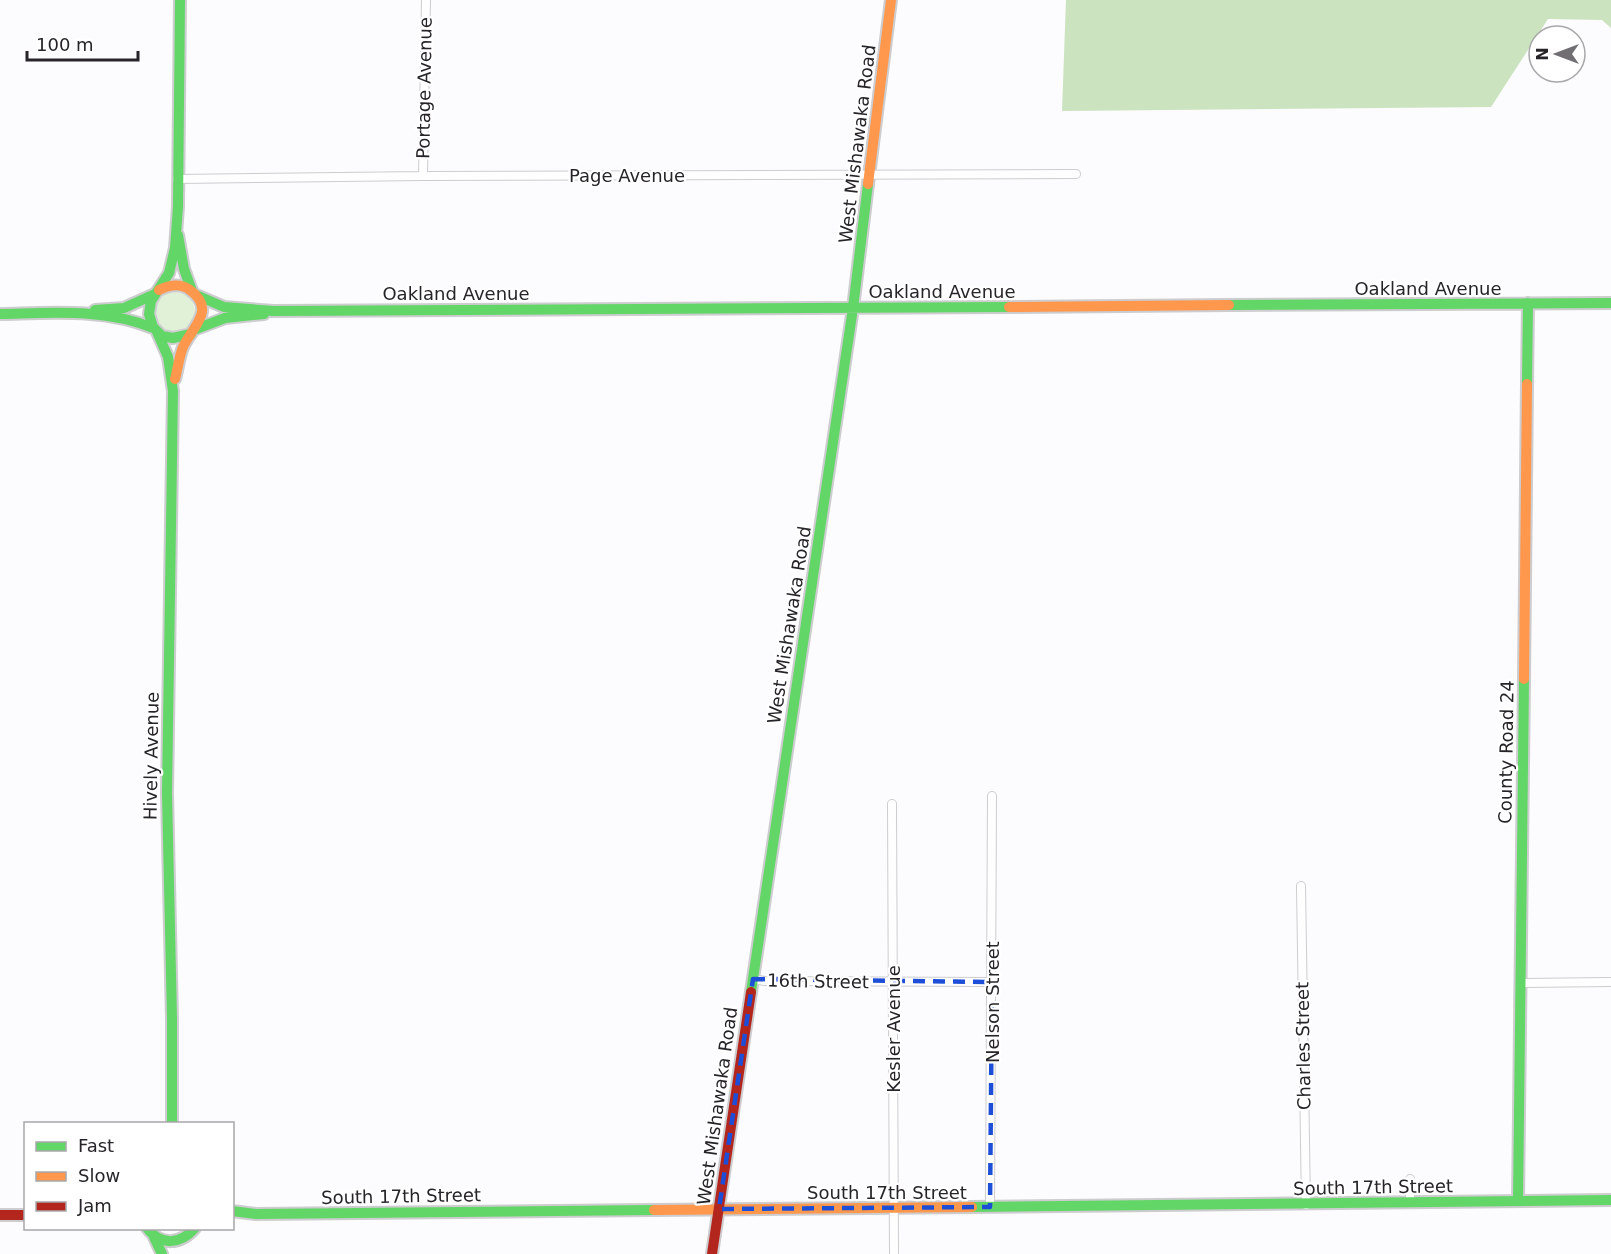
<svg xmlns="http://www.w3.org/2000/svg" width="1611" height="1254" viewBox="0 0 1611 1254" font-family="'DejaVu Sans',sans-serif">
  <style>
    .green { fill: #e0f1d8 }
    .forest { fill: #cbe3be }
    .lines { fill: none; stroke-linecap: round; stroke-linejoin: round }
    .street-casing { stroke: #cdcccf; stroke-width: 10 }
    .fast-casing { stroke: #cdcccf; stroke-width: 14 }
    .slow-casing { stroke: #cdcccf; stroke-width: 14 }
    .jam-casing { stroke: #cdcccf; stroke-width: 14 }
    .street { stroke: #fffeff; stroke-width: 8 }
    .fast { stroke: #63d668; stroke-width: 10 }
    .slow { stroke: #ff974d; stroke-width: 10 }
    .jam { stroke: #b3261e; stroke-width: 10 }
    .marked { fill: none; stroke: #1d4ed8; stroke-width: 4.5; stroke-dasharray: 12 8; stroke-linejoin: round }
    .labels { text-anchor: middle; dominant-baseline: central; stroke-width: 4.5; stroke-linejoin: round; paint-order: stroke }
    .street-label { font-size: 18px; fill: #262428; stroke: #fff }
  </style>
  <rect width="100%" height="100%" fill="#fcfbfe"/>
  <path class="green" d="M155 312a20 20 0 1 1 40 0a20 20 0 1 1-40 0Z"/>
  <path class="forest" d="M1066 0H1611V28L1602 20 1548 19 1491 107 1062 111Z"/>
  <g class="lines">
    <defs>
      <path id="street" d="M423 176 426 0
        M177 179 423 176 1076 174
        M892 804 894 1254
        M1301 886 1306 1205
        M753 979 765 981 992 982
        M1520 983 1611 982
        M1410 1203V1179
        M990 1207 992 796"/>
      <path id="fast" d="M180 0 178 207 175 248 169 273 151 301 149 314 153 327 162 336 173 338 191 334
        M178 235 184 269 192 291
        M196 295 224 307 273 311 1009 307
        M1229 305 1611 303
        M95 310 124 308 155 294
        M0 314C51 313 105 308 153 328
        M196 329 225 318 264 314
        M157 332 168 357 173 391 167 793 172 1019V1124
        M1527 384 1528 303
        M751 992 853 308 868 184
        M1518 1201 1524 679
        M972 1207 1611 1200
        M232 1211 256 1214 654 1210
        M147 1228C161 1246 180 1245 195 1228
        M154 1237 162 1254"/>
      <path id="slow" d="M868 184 891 0
        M159 290C169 285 181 283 190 290 217 310 192 327 183 347 179 357 178 368 175 379
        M1009 307 1229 305
        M1524 679 1527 384
        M654 1210 972 1207"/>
      <path id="jam" d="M0 1215H26
        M712 1254 751 992"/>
    </defs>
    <use href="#street" class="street-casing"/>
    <use href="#fast" class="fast-casing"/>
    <use href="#slow" class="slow-casing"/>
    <use href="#jam" class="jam-casing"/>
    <use href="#street" class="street"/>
    <use href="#fast" class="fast"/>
    <use href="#slow" class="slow"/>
    <use href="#jam" class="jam"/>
  </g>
  <path class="marked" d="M753 979 992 982 990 1207 719 1209Z"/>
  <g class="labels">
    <g class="street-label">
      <text transform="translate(424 88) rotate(-89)">Portage Avenue</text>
      <text transform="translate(857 144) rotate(-83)">West Mishawaka Road</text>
      <text x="627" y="175">Page Avenue</text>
      <text x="1428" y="288">Oakland Avenue</text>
      <text x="942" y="291">Oakland Avenue</text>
      <text x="456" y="293">Oakland Avenue</text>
      <text transform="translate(789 625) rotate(-81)">West Mishawaka Road</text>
      <text transform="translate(1506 752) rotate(-89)">County Road 24</text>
      <text transform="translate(151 756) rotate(-89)">Hively Avenue</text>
      <text transform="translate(818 981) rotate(1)">16th Street</text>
      <text transform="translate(992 1002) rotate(-90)">Nelson Street</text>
      <text transform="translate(893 1029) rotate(-90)">Kesler Avenue</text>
      <text transform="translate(1303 1046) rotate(-91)">Charles Street</text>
      <text transform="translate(717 1106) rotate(-82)">West Mishawaka Road</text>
      <text transform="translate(1373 1187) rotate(-1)">South 17th Street</text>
      <text x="887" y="1192">South 17th Street</text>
      <text transform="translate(401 1196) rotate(-1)">South 17th Street</text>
    </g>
  </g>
  <rect x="24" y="1122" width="210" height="108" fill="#ffffff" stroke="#a8a7a9" stroke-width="1.5"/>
  <rect x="36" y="1142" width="30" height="9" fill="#63d668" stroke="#a8a7a9" stroke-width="1.5"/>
  <text x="78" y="1152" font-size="18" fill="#262428">Fast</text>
  <rect x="36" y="1172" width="30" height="9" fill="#ff974d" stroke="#a8a7a9" stroke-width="1.5"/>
  <text x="78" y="1182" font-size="18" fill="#262428">Slow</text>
  <rect x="36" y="1202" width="30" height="9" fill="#b3261e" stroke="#a8a7a9" stroke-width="1.5"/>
  <text x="78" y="1212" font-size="18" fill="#262428">Jam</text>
  <g transform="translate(1557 54) rotate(270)"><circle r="28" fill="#ffffff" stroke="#a8a7a9" stroke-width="1.5"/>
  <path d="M0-4.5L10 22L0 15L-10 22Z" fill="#716f73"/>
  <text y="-9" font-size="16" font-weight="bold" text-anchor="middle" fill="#262428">N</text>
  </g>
  <path d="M27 51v9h111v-9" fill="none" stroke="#262428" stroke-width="3"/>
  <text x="36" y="51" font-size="18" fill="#262428" stroke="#ffffff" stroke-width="4.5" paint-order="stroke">100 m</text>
</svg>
